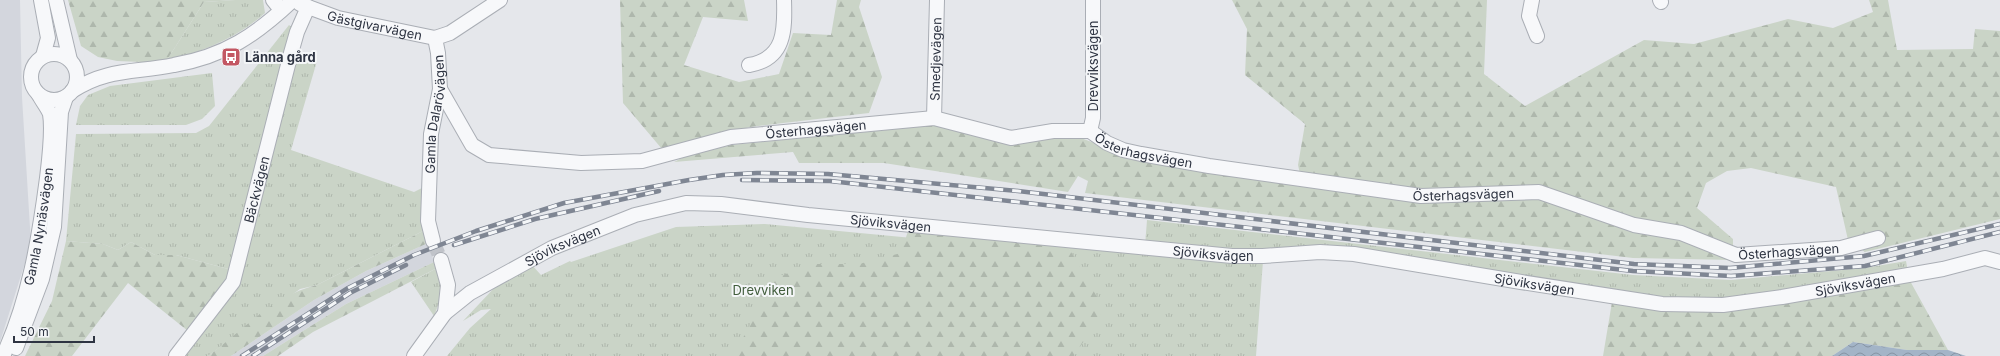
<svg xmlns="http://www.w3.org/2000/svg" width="2000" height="356" viewBox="0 0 2000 356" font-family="Inter,sans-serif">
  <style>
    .built { fill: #d3d6dd }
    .grass { fill: url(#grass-tufts) }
    .forest { fill: url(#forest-firs) }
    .water { fill: url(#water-waves) }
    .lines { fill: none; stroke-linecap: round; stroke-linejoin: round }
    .minor-tunnel { stroke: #c0c3c9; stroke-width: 14; stroke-dasharray: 14 7; stroke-linecap: butt }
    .minor-casing { stroke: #aaaeb5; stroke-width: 16 }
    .minor { stroke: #f7f8fa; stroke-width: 14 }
    .rail-casing { stroke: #7f8693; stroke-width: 4.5 }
    .rail { stroke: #f4f6f8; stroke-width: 3; stroke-dasharray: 9; stroke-linecap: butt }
    .labels { text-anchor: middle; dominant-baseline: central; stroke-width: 4; stroke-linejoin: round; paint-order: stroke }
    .street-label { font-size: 13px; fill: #2e3442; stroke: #f4f6f8 }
    .poi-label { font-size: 13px; font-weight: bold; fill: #2e3442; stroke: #f4f6f8; text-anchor: start }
    .park-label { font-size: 13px; fill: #415d3c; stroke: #f4f6f8 }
  </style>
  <defs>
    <pattern id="grass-tufts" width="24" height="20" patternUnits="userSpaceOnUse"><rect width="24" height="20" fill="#cad4c7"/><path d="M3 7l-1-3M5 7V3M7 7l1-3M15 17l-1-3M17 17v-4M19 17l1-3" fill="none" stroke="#aeb7ac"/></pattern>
    <pattern id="forest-firs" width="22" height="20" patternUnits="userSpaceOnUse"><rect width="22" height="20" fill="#cad4c7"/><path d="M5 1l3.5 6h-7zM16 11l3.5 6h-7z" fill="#aeb7ac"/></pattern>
    <pattern id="water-waves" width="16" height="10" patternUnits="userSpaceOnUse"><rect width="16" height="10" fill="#a3b4c7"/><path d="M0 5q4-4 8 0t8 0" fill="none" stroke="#8593a3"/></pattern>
  </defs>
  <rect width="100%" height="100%" fill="#e5e7eb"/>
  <path class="built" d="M0 0H20L22 97 31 244 0 342Z
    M428 243 434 262 346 304 263 356H231L314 300 366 271Z"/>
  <path class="grass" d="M235 0H263L265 13C236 39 202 51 165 63L204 2Z
    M289 25 293 28 232 270 176 255H155L131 242 118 250 103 244 66 241 76 134 196 133 209 126Z
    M296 57 317 61 291 150 414 192 422 188 423 231 317 285 300 289 208 356H185L187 350 235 288Z
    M212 73 215 106 202 119 186 125H76L80 106 88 95 110 86Z
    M1147 220 1633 275 1731 280 1865 268 1906 261 1908 272 1724 302 1663 300 1355 251 1263 253 1145 246Z
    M765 224 1071 253 1067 245 1263 261 1256 356H447L470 328 491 309 481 310 463 321 496 286 531 264 541 275 570 261 571 262 676 227Z
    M437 268C442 287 442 297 434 316L411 282Z"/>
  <path class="forest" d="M68 0H235L204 2 165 63 117 61 98 57 81 46Z
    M620 0H744L748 21 703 17 684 65 739 82 779 74 793 33 831 35 837 0H861L859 7 882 77 869 113 750 127 662 149 623 103Z
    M1232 0H1487L1484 74 1525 106 1644 40 1694 44 1788 19 1833 28 1873 12 1869 0H1888L1897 50 1973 49 1975 29 2000 31V219L1865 252 1848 240 1836 187 1751 168 1727 171 1706 183 1697 208 1733 239V260L1633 258 1085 193 1088 181 1078 176 1068 192 884 163H799L793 152 674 162 684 157 731 145 937 125 1054 138 1078 137 1146 162 1303 187 1298 165 1305 124 1245 75 1247 29Z
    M423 231 428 243 366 271 314 300 231 356H208C243 331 273 295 317 285Z
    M908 231 1067 245 1097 297 1101 315 1074 356H731L748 330 768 280 815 264H859L901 253Z
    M66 241 103 244 118 250 131 242 155 255H176L232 270 219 293 188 331 128 283 72 356H25L52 301Z
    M434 262 437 268 313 332 278 356H263L346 304Z
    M1909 279 1948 350H1907L1853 342 1832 356H1603L1612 302 1663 308Z"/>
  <path class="water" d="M1853 342 1907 350H1948L1966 356H1832Z"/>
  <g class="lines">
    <path class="minor-tunnel" d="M433 241 441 260"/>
    <defs>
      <g id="minor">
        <path d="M41 0 48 38 43 56"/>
        <path d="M56 0 70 60"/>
        <path d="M273 0 281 10"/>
        <path d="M1532 0 1529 16 1537 36"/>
        <path d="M1660 0 1661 2"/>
        <path id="s1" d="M300 4 338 18 435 38"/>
        <path d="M435 38 450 33 500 0"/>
        <circle cx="54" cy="77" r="23"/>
        <path d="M749 65C785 59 785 30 784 0"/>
        <path id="s2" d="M440 89 472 145 489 155 581 163 642 161 731 137 934 118 1011 138 1053 131H1090L1107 143 1123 150 1141 154 1209 166 1421 196 1539 192 1634 225 1681 233 1736 255 1841 248 1878 238"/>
        <path d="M72 91C107 68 135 73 174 65 225 56 256 35 293 0"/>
        <path id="s3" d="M934 118 937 0"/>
        <path d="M1090 131 1093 118V0"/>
        <path id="s4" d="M433 241 428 221 431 134 440 89 438 53 435 38"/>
        <path id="s5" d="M445 313 470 293 552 248 635 215 686 203 721 204 808 215 1232 256H1263L1320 252 1354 254 1521 282 1662 304 1723 305 1782 297 1943 269 1985 258 2000 262"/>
        <path d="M16 348 42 279 54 227 61 112 66 97"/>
        <path id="s6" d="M3 356C29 300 39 239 47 178 49 161 53 131 50 114 48 108 42 101 39 95"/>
        <path id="s7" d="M176 356 233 282 291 53 297 32 308 7"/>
        <path d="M414 356 445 313 448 285 441 260"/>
      </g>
    </defs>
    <use href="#minor" class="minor-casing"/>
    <use href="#minor" class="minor"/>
    <defs>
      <path id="rail" d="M742 180 830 181 1633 271 1731 276 1865 266 2000 232
        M454 245 535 219 659 191
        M242 356 348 288 414 255 476 231 564 203 689 180 723 175 757 173 828 174 1018 191 1634 264 1730 268 1864 256 2000 224
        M253 356 350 293 406 265"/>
    </defs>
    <use href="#rail" class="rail-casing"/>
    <use href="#rail" class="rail"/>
  </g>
  <defs>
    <symbol id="bus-square" viewBox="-11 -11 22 22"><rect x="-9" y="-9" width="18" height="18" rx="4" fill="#c35763" stroke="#f4f6f8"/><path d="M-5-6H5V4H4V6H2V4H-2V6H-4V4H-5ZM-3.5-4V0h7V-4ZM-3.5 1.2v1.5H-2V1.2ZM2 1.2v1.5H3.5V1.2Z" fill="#fff"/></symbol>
  </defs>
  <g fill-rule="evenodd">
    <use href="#bus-square" x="220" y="46" width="22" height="22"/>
  </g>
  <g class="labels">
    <g class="street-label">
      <text stroke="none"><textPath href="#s1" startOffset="78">Gästgivarvägen</textPath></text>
      <text stroke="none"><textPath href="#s3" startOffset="59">Smedjevägen</textPath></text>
      <text transform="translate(1093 66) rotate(-90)">Drevviksvägen</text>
      <text stroke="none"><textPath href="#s4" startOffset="128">Gamla Dalarövägen</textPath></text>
      <text stroke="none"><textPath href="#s2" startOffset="415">Österhagsvägen</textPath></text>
      <text stroke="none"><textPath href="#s2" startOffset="751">Österhagsvägen</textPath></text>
      <text stroke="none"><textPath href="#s7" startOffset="189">Bäckvägen</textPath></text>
      <text stroke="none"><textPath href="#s2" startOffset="1075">Österhagsvägen</textPath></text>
      <text stroke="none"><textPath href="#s5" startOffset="473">Sjöviksvägen</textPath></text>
      <text stroke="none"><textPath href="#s6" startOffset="135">Gamla Nynäsvägen</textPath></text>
      <text stroke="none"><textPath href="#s5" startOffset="136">Sjöviksvägen</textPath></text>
      <text stroke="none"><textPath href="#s2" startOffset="1411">Österhagsvägen</textPath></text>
      <text stroke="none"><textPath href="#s5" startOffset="797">Sjöviksvägen</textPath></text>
      <text stroke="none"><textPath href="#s5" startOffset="1121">Sjöviksvägen</textPath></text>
      <text stroke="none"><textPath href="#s5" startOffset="1445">Sjöviksvägen</textPath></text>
    </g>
    <g class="poi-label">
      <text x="245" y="57">Länna gård</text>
    </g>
    <g class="park-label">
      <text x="763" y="290">Drevviken</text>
    </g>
  </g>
  <path d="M14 336v6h80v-6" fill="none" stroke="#2e3442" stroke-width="2"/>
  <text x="20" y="336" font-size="12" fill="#2e3442" stroke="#f4f6f8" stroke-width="3" paint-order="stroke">50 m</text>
</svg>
